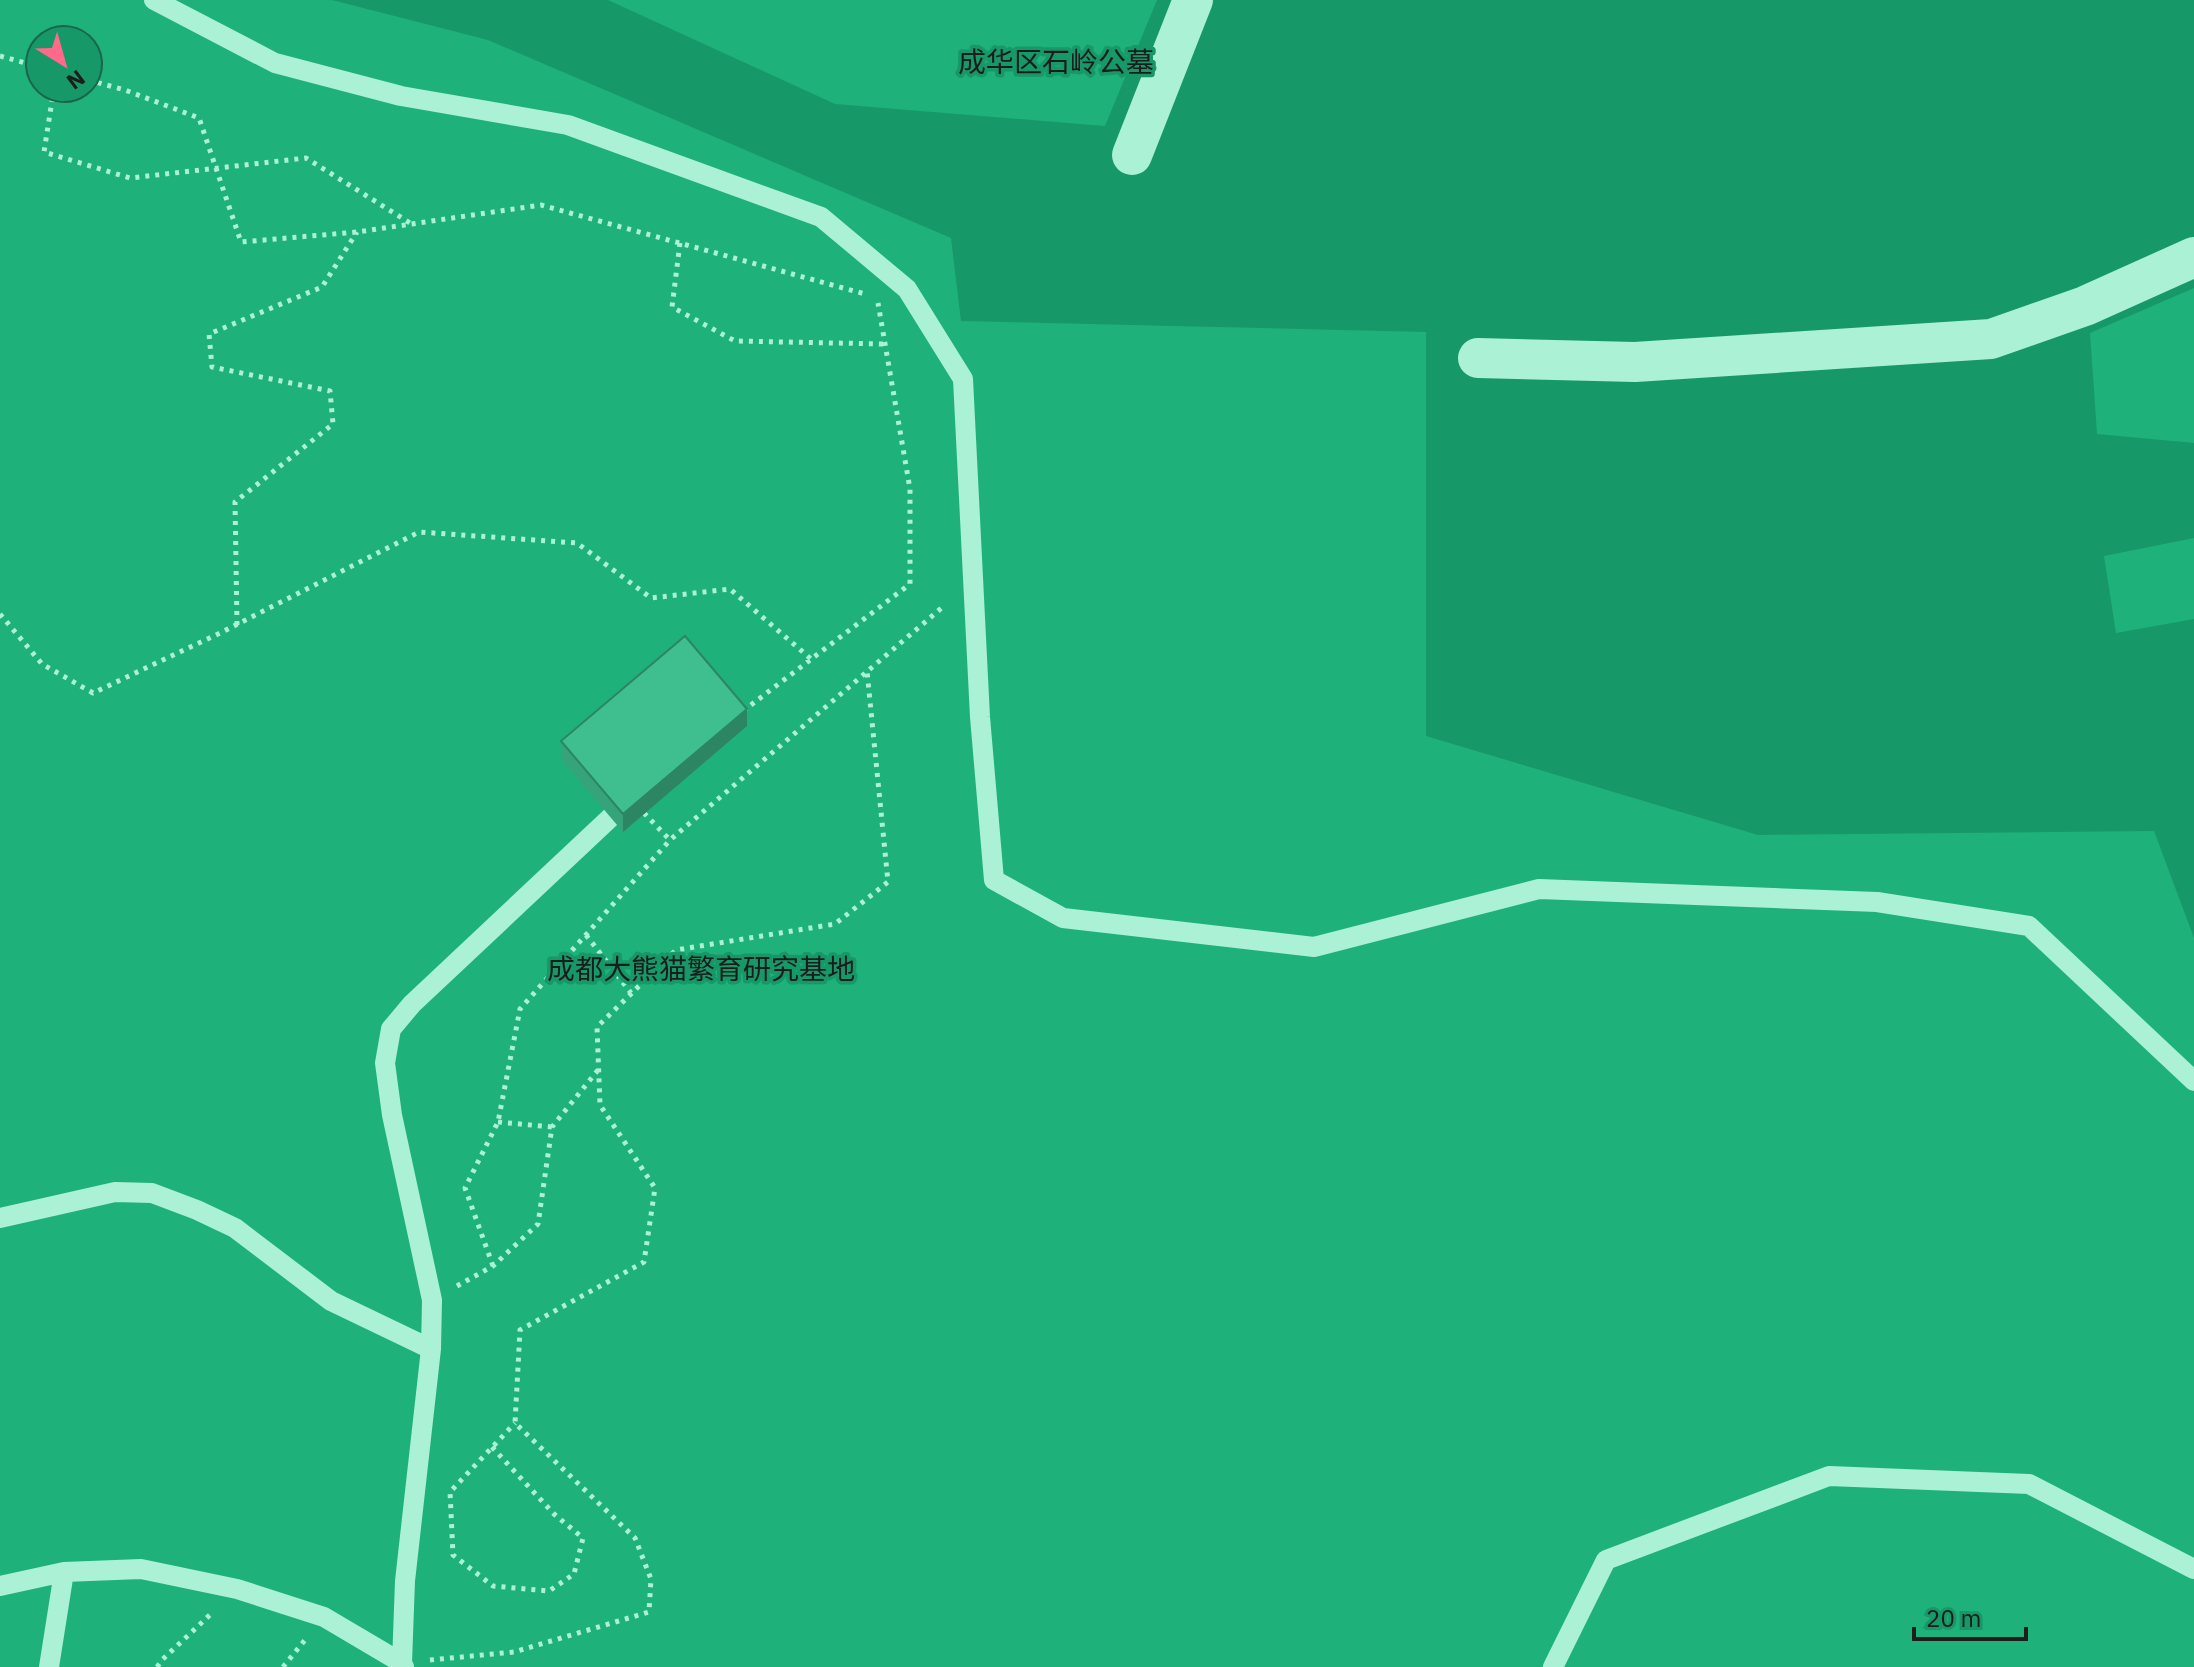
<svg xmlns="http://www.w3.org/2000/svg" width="2194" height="1667" viewBox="0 0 2194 1667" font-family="'IBM Plex Sans','Noto Sans SC',sans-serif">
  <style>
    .green { fill: #1fb17a; fill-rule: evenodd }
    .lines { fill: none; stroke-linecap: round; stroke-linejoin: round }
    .path { stroke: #aaf1d6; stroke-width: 5; stroke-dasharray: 4 6; stroke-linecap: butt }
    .service { stroke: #aaf1d6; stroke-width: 20 }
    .minor { stroke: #aaf1d6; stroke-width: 40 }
    .wall { fill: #36a47b }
    .shaded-wall { fill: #2c8664 }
    .building { fill: #3fbf8f; stroke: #2c8664; stroke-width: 2 }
    .labels { text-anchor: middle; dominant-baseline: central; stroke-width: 7; stroke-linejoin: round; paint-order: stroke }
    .park-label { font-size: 28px; fill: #1b1d1c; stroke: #179868 }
  </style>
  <rect width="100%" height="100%" fill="#179868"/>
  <path class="green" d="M0 0H332L488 40 951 238 961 321 1426 332V736L1758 835 2154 831 2194 938V1667H0ZM40 40H88V88H40Z
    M608 0H1157L1105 126 835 104Z
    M2194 288V443L2097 434 2090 333Z
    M2194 538V619L2116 633 2104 556Z"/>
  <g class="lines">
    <path class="path" d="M0 56 40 67
      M88 80 125 90 199 118 241 242 357 232 541 205 865 294
      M54 88 44 152 130 178 306 158 410 223
      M680 243 672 307 735 341 885 344
      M0 614 42 664 93 693 220 633 419 532 577 543 651 598 730 589 811 659
      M237 625 235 502 333 424 330 391 212 367 209 334 322 287 357 232
      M743 711 910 584V489L878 303
      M644 813 670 840 945 605
      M586 935 631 993
      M498 1122 552 1127
      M493 1266 465 1188 498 1122 520 1009 670 840
      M457 1286 493 1266 538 1224 552 1127 598 1070
      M492 1447 554 1514 583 1538 574 1574 549 1591 493 1586 453 1555 450 1492 515 1423
      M430 1660 514 1652 649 1612 651 1579 635 1538 515 1423 520 1330 644 1262 655 1188 600 1105 597 1027 676 950 835 924 888 882 867 671
      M157 1667 163 1659 213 1612
      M283 1667 305 1640"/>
    <path class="service" d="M154 0 275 63 401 96 568 125 821 217 907 289 963 379 980 717 994 880 1063 918 1314 947 1539 889 1877 902 2029 926 2194 1081
      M0 1218 115 1192 152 1193 197 1210 235 1228 331 1301 431 1349
      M0 1586 64 1572 141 1569 237 1589 324 1617 402 1663 404 1667
      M402 1663 405 1581 431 1349 432 1300 392 1115 385 1063 391 1029 412 1004 611 817
      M49 1667 64 1572
      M1553 1667 1606 1560 1829 1476 2029 1484 2194 1569"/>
    <path class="minor" d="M1132 155 1193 0
      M1478 358 1635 362 1991 339 2085 306 2194 257"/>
  </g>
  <path class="wall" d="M747 726 623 832 561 759V741Z"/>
  <path class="shaded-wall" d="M747 709V726L623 832V814Z"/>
  <path class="building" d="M685 636 747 709 623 814 561 741Z"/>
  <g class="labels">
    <g class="park-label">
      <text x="1056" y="61">成华区石岭公墓</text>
      <text x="701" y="968">成都大熊猫繁育研究基地</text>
    </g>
  </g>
  <g transform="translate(64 64) rotate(143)"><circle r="38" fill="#179868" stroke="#19674a" stroke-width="2"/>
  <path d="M0-6L14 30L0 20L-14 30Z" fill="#ff6a8b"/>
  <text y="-12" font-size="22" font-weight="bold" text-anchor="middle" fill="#1d1d1d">N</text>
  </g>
  <path d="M1914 1627v12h112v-12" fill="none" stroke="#1d1d1d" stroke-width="4"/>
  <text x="1926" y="1627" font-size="24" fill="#1d1d1d" stroke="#179868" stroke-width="6" paint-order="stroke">20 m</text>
</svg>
